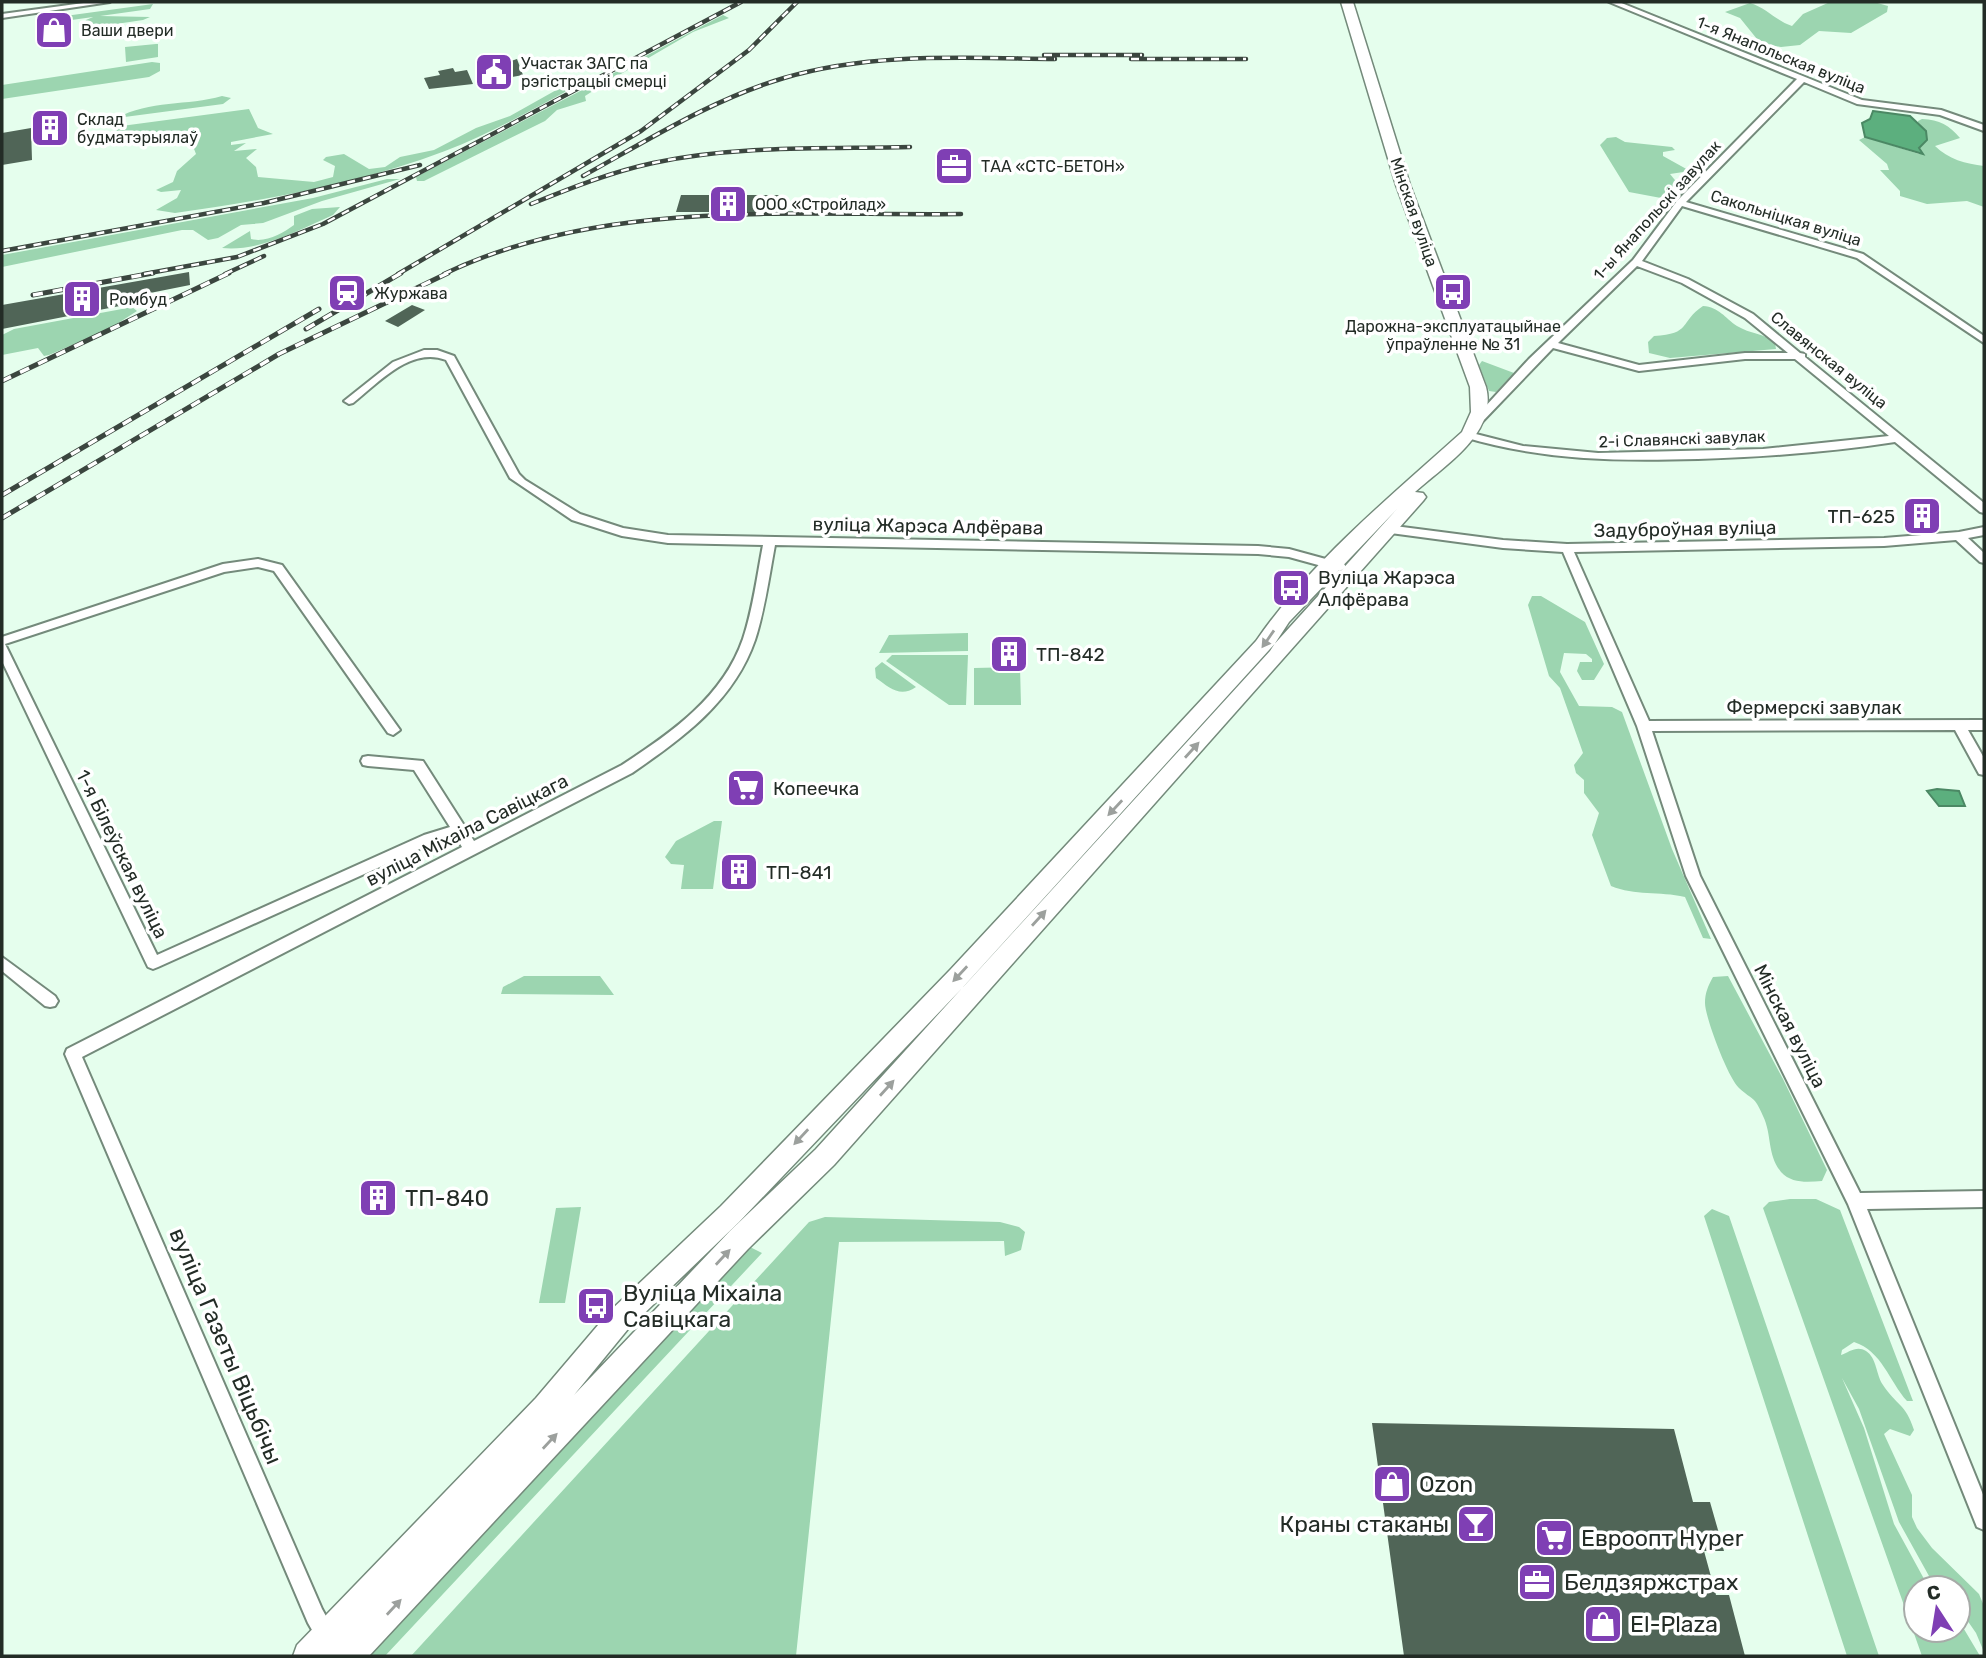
<svg xmlns="http://www.w3.org/2000/svg" width="1986" height="1658" viewBox="0 0 1986 1658" font-family="Rubik,sans-serif">
  <style>
    .green { fill: #9cd5b0 }
    .water { fill: #5caf7e; stroke: #4b8864; stroke-width: 2 }
    .building { fill: #506557 }
    .lines { fill: none; stroke-linecap: round; stroke-linejoin: round }
    .street-casing { stroke: #748a7b; stroke-width: 4 }
    .secondary-casing { stroke: #748a7b; stroke-width: 3 }
    .street { fill: #fff; fill-rule: evenodd }
    .secondary { fill: #fff; fill-rule: evenodd }
    .rail-far1-casing { stroke: #3b463f; stroke-width: 4.5 }
    .rail-casing { stroke: #3b463f; stroke-width: 5 }
    .rail-far1 { stroke: #fff; stroke-width: 2.5; stroke-dasharray: 8; stroke-linecap: butt }
    .rail { stroke: #fff; stroke-width: 3.5; stroke-dasharray: 10; stroke-linecap: butt }
    .oneway { fill: #9ca09d }
    .labels { text-anchor: middle; dominant-baseline: central; stroke-width: 7; stroke-linejoin: round; paint-order: stroke }
    .far-poi-label { font-size: 16px; fill: #232c26; stroke: #fff; text-anchor: start }
    .far-street-label { font-size: 16px; fill: #232c26; stroke: #fff }
    .poi-label { font-size: 19px; fill: #232c26; stroke: #fff; text-anchor: start }
    .street-label { font-size: 19px; fill: #232c26; stroke: #fff }
    .near-poi-label { font-size: 23px; fill: #232c26; stroke: #fff; text-anchor: start }
    .near-street-label { font-size: 23px; fill: #232c26; stroke: #fff }
  </style>
  <rect width="100%" height="100%" fill="#e5feed"/>
  <path class="green" d="M1830 2H1874L1888 6 1887 12 1851 33 1819 31 1800 45 1781 47 1761 44 1740 18 1725 12 1750 3C1767 8 1776 21 1792 26L1803 14Z
    M153 4 150 9 100 16 150 17 143 20 82 29 86 20 93 17 43 24V19Z
    M723 15 729 18 693 32 614 78 609 85 595 83Z
    M156 44H158V57L126 62 125 47Z
    M152 62 160 63V71L149 77 2 99V85Z
    M567 84H572L574 87C532 110 489 134 445 151 358 184 267 200 175 213L156 210 177 198 181 190 161 192 156 190 173 182 177 171 196 154 189 136C173 129 166 139 151 139 140 140 129 135 118 132L114 127 249 109 258 128 273 134 231 142V145L246 143 234 151 257 149 246 158 256 167 258 177 314 182 333 177 335 166 323 160 326 157 344 154 369 169 385 167 400 157 434 150 476 128 510 116Z
    M584 89H596L585 96 586 101 557 110 545 121 424 181H417L416 177 431 169Z
    M222 96 231 98 223 104 117 118C149 100 188 106 222 96Z
    M1922 119C1940 120 1949 125 1960 138L1935 146C1948 159 1966 164 1984 166V207L1967 201 1927 204 1900 196V191L1880 170H1889L1887 164 1859 140 1865 137 1919 154 1918 121Z
    M1616 137 1625 142 1672 147 1675 150 1663 152V156L1690 171 1670 174 1683 190 1682 194 1661 198 1629 192 1600 145 1607 138Z
    M387 179H400L322 201 263 223 241 225 218 238 208 240 193 230H182L2 267V255L313 198Z
    M340 207 333 215C299 230 259 252 222 248L250 231 251 239C266 243 283 233 294 225V216L312 209Z
    M1703 306C1719 307 1725 318 1737 326 1750 334 1764 333 1775 343L1776 349 1670 358 1649 353 1648 342 1654 336C1692 334 1679 322 1703 306Z
    M122 309 132 307 137 311 109 329 49 355 44 356 38 348 2 355V335L14 329Z
    M1482 361 1514 373 1496 392 1489 391 1479 365Z
    M1532 596H1541L1585 622 1604 664 1594 680H1582L1577 671 1580 662H1592V659L1586 654 1564 653 1560 672 1579 706 1612 707 1622 712 1672 849 1711 939 1703 938 1685 897C1659 891 1635 896 1611 886L1592 835 1599 813 1584 793V780L1576 773 1574 765 1583 753 1560 688 1549 676 1528 605Z
    M968 633V651L879 653 889 635Z
    M892 655H968L966 705H949L886 661Z
    M882 662 916 687C900 698 890 688 876 678L875 668Z
    M1020 667 1021 705H974V668Z
    M714 821H722L713 889H681L684 865 671 864 665 857 676 841Z
    M524 976H600L614 995 501 994 503 987Z
    M1728 976 1783 1079 1827 1170 1822 1181C1808 1182 1792 1184 1781 1172 1767 1155 1772 1134 1763 1116 1754 1095 1753 1101 1739 1088 1728 1078 1705 1017 1705 1003 1705 993 1708 986 1713 977Z
    M1790 1199H1816L1840 1210 1913 1401H1907C1889 1381 1882 1351 1854 1342L1842 1350 1841 1355C1849 1352 1857 1345 1866 1351 1877 1358 1876 1375 1883 1385 1896 1405 1906 1404 1914 1430L1910 1436 1890 1429 1884 1434 1912 1495V1517L1917 1528 1932 1548 1979 1594 1984 1606V1652L1976 1633 1958 1607V1588H1938L1934 1585 1899 1522 1859 1409 1842 1378 1864 1428 1894 1524 1929 1588H1916V1630H1958V1619L1980 1656H1922L1763 1208 1769 1202Z
    M581 1207 565 1303H539L556 1208Z
    M1712 1209 1729 1216 1879 1656H1847L1704 1216Z
    M825 1217 1000 1222 1019 1227 1025 1232 1021 1250 1005 1256 1004 1241 839 1242 796 1656H411L809 1222Z
    M750 1247 762 1253 385 1656H359L620 1378Z"/>
  <path class="water" d="M1873 111 1910 116 1926 131 1927 140 1919 148 1923 154 1865 137 1862 123 1870 119Z
    M1937 789 1959 791 1965 806H1939L1927 791Z"/>
  <path class="building" d="M517 59 523 75 507 78 502 64Z
    M453 68 455 72 467 70 473 84 429 89 424 78 440 75 438 71Z
    M31 128 32 160 2 165V133Z
    M681 195H779L776 212H676Z
    M189 272 190 285 135 296V303L2 329V305Z
    M412 305 425 310 398 327 385 321Z
    M733 864 749 865 746 879H730Z
    M368 1189 393 1190 388 1207H362Z
    M1372 1423 1674 1429 1693 1502H1710L1724 1551H1704L1716 1595H1729L1745 1656H1404Z"/>
  <g class="lines">
    <defs>
      <path id="street" d="M91 2H110L2 18V14Z
        M1609 2H1619L1862 100 1941 110 1984 125V131L1940 115 1857 104 1804 82 1686 202 1863 254 1984 336V343L1857 258 1682 206 1642 261 1688 279 1753 314 1800 353 1805 354V357L1984 503V513L1980 512 1895 442C1830 452 1764 457 1698 459 1615 461 1545 461 1464 437L1463 435 1468 432 1523 446 1598 453 1763 449 1889 436 1795 359H1745L1639 371 1553 348 1481 423 1477 424 1472 421 1529 359 1633 260 1677 201 1797 79ZM1637 266 1682 283 1745 318 1788 353H1745L1639 365 1558 343Z
        M424 350H437L454 356 519 474 525 480 580 514 623 528 668 535 1258 546 1289 549 1344 564 1346 567 1340 571 1289 557 1258 554 775 545C769 577 765 609 755 640 734 701 683 738 632 773L82 1057 322 1609 348 1656H327L308 1623 65 1054 67 1049 462 847 456 837 433 843 158 967 153 969 148 967 2 661V637L223 564 258 559 282 565 400 730 393 735 388 733 274 571 258 567 224 572 5 644 157 955 424 835 450 827 414 770 368 766 363 765 361 761 363 757 368 756 423 761 474 841 622 765C671 733 723 697 743 639 753 609 757 576 763 545L668 543 622 536 572 520 510 478 446 360C411 346 378 383 353 403L349 404 344 401 393 362Z
        M1387 525 1503 540 1567 544 1884 538 1959 532 1984 527V535L1968 538 1984 553V563L1980 562 1956 540 1884 546 1574 552 1649 721 1984 720V730H1968L1984 758V775L1979 774 1955 730 1652 731 1700 876 1860 1193 1984 1191V1207L1867 1209 1984 1497V1530L1977 1527 1848 1204 1686 876 1637 726 1563 552 1503 548 1383 532V526Z
        M2 957 55 996 58 1001 55 1006 50 1007 45 1006 2 971Z"/>
      <path id="secondary" d="M1341 2H1353L1410 185 1486 387C1498 433 1445 465 1415 492L1423 493 1426 497 1423 501 834 1165 748 1249 369 1656H333L335 1650 329 1656H293L297 1645 536 1398 610 1311 721 1206 950 970 1256 641C1311 561 1390 497 1462 432L1471 412 1470 387 1396 185ZM1397 509 816 1149 730 1231 574 1395 628 1329 739 1222 966 984 1270 651 1289 622Z"/>
    </defs>
    <use href="#street" class="street-casing"/>
    <use href="#secondary" class="secondary-casing"/>
    <use href="#street" class="street"/>
    <use href="#secondary" class="secondary"/>
    <defs>
      <path id="rail-far1" d="M1044 55H1142
        M1131 59H1246
        M583 176C648 140 713 99 784 78 871 52 965 58 1055 59
        M531 204C571 188 611 172 653 163 737 145 824 149 910 147
        M2 251 264 203 420 165
        M144 274 237 257 323 224 741 2
        M225 274 264 256
        M398 274 641 131 749 50 797 2
        M444 274C602 198 790 216 961 214"/>
      <path id="rail" d="M33 295 153 273
        M306 329 401 273
        M2 381 229 273
        M2 495 319 309
        M2 518 279 354 448 273"/>
    </defs>
    <use href="#rail-far1" class="rail-far1-casing"/>
    <use href="#rail" class="rail-casing"/>
    <use href="#rail-far1" class="rail-far1"/>
    <use href="#rail" class="rail"/>
  </g>
  <defs><path id="oneway-solid" d="M-6-.8H1V-3.2L6.5 0L1 3.2V.8H-6Z" transform="scale(1.75)"/></defs>
  <g class="oneway">
    <use href="#oneway-solid" transform="translate(1268 639) rotate(125)"/>
    <use href="#oneway-solid" transform="translate(1192 750) rotate(-48)"/>
    <use href="#oneway-solid" transform="translate(1115 808) rotate(133)"/>
    <use href="#oneway-solid" transform="translate(1039 918) rotate(-48)"/>
    <use href="#oneway-solid" transform="translate(960 974) rotate(133)"/>
    <use href="#oneway-solid" transform="translate(887 1088) rotate(-48)"/>
    <use href="#oneway-solid" transform="translate(801 1137) rotate(133)"/>
    <use href="#oneway-solid" transform="translate(723 1257) rotate(-47)"/>
    <use href="#oneway-solid" transform="translate(550 1441) rotate(-47)"/>
    <use href="#oneway-solid" transform="translate(394 1607) rotate(-47)"/>
  </g>
  <defs>
    <symbol id="shop-square" viewBox="-11 -11 22 22"><rect x="-9" y="-9" width="18" height="18" rx="4" fill="#7f3fb4" stroke="#fff"/><path d="M-5-2.5h2.3a2.7 3.5 0 0 1 5.4 0H5L5.5 6h-11ZM-1.5-2.5h3a1.5 2.3 0 0 0-3 0Z" fill="#fff"/></symbol>
    <symbol id="civic-square" viewBox="-11 -11 22 22"><rect x="-9" y="-9" width="18" height="18" rx="4" fill="#7f3fb4" stroke="#fff"/><path d="M-.6-6.5H3V-4.5H.6V-3L4-1V1h2V6H-6V1h2V-1L-.6-3ZM-1.2 2.5V6h2.4V2.5Z" fill="#fff"/></symbol>
    <symbol id="building-square" viewBox="-11 -11 22 22"><rect x="-9" y="-9" width="18" height="18" rx="4" fill="#7f3fb4" stroke="#fff"/><path d="M-4-6H4V6H1V3H-1V6H-4ZM-2.5-4.3h1.7v1.8h-1.7ZM.8-4.3h1.7v1.8H.8ZM-2.5-1h1.7V.8h-1.7ZM.8-1h1.7V.8H.8Z" fill="#fff"/></symbol>
    <symbol id="office-square" viewBox="-11 -11 22 22"><rect x="-9" y="-9" width="18" height="18" rx="4" fill="#7f3fb4" stroke="#fff"/><path d="M-6-3h4V-5.5h4V-3h4V5H-6ZM-1-4.5V-3h2v-1.5ZM-6 0V1H6V0Z" fill="#fff"/></symbol>
    <symbol id="bus-square" viewBox="-11 -11 22 22"><rect x="-9" y="-9" width="18" height="18" rx="4" fill="#7f3fb4" stroke="#fff"/><path d="M-5-6H5V4H4V6H2V4H-2V6H-4V4H-5ZM-3.5-4V0h7V-4ZM-3.5 1.2v1.5H-2V1.2ZM2 1.2v1.5H3.5V1.2Z" fill="#fff"/></symbol>
    <symbol id="station-square" viewBox="-11 -11 22 22"><rect x="-9" y="-9" width="18" height="18" rx="4" fill="#7f3fb4" stroke="#fff"/><path d="M-3-6H3Q5-6 5-4V2Q5 4 3 4L4.5 6H3L1.5 4h-3L-3 6H-4.5L-3 4Q-5 4-5 2V-4Q-5-6-3-6ZM-3.5-4v3h7v-3ZM-3.5 1v1.5H-2V1ZM2 1v1.5H3.5V1Z" fill="#fff"/></symbol>
    <symbol id="supermarket-square" viewBox="-11 -11 22 22"><rect x="-9" y="-9" width="18" height="18" rx="4" fill="#7f3fb4" stroke="#fff"/><path d="M-6-5.5h2.5l.6 2H6L4.5 2H-2.5L-4.4-4H-6ZM-1.5 3.2a1.3 1.3 0 1 0 .1 0ZM3 3.2a1.3 1.3 0 1 0 .1 0Z" fill="#fff"/></symbol>
    <symbol id="bar-square" viewBox="-11 -11 22 22"><rect x="-9" y="-9" width="18" height="18" rx="4" fill="#7f3fb4" stroke="#fff"/><path d="M-6-5H6L.8 .8V4.5H3.5V6h-7V4.5H-.8V.8Z" fill="#fff"/></symbol>
  </defs>
  <g fill-rule="evenodd">
    <use href="#shop-square" x="32" y="8" width="44" height="44"/>
    <use href="#civic-square" x="472" y="50" width="44" height="44"/>
    <use href="#building-square" x="28" y="106" width="44" height="44"/>
    <use href="#office-square" x="932" y="144" width="44" height="44"/>
    <use href="#building-square" x="706" y="182" width="44" height="44"/>
    <use href="#bus-square" x="1431" y="270" width="44" height="44"/>
    <use href="#station-square" x="325" y="271" width="44" height="44"/>
    <use href="#building-square" x="60" y="277" width="44" height="44"/>
    <use href="#building-square" x="1900" y="494" width="44" height="44"/>
    <use href="#bus-square" x="1269" y="566" width="44" height="44"/>
    <use href="#building-square" x="987" y="632" width="44" height="44"/>
    <use href="#supermarket-square" x="724" y="766" width="44" height="44"/>
    <use href="#building-square" x="717" y="850" width="44" height="44"/>
    <use href="#building-square" x="356" y="1176" width="44" height="44"/>
    <use href="#bus-square" x="574" y="1284" width="44" height="44"/>
    <use href="#shop-square" x="1370" y="1462" width="44" height="44"/>
    <use href="#bar-square" x="1454" y="1502" width="44" height="44"/>
    <use href="#supermarket-square" x="1532" y="1516" width="44" height="44"/>
    <use href="#office-square" x="1515" y="1560" width="44" height="44"/>
    <use href="#shop-square" x="1581" y="1602" width="44" height="44"/>
  </g>
  <g class="labels">
    <g class="far-poi-label">
      <text x="81" y="30">Ваши двери</text>
      <text x="521" y="63">Участак ЗАГС па<tspan x="521" dy="18">рэгістрацыі смерці</tspan></text>
      <text x="77" y="119">Склад<tspan x="77" dy="18">будматэрыялаў</tspan></text>
      <text x="981" y="166">ТАА «СТС-БЕТОН»</text>
      <text x="755" y="204">ООО «Стройлад»</text>
      <text x="374" y="293">Журжава</text>
      <text x="109" y="299">Ромбуд</text>
      <text x="1453" y="326" text-anchor="middle">Дарожна-эксплуатацыйнае<tspan x="1453" dy="18">ўпраўленне № 31</tspan></text>
    </g>
    <g class="far-street-label">
      <text transform="translate(1781 55) rotate(22)">1-я Янапольская вуліца</text>
      <text transform="translate(1657 210) rotate(-48)">1-ы Янапольскі завулак</text>
      <text transform="translate(1414 212) rotate(71)">Мінская вуліца</text>
      <text transform="translate(1786 218) rotate(17)">Сакольніцкая вуліца</text>
      <text transform="translate(1829 360) rotate(39)">Славянская вуліца</text>
      <text transform="translate(1682 439) rotate(-2)">2-і Славянскі завулак</text>
    </g>
    <g class="poi-label">
      <text x="1895" y="516" text-anchor="end">ТП-625</text>
      <text x="1318" y="577">Вуліца Жарэса<tspan x="1318" dy="22">Алфёрава</tspan></text>
      <text x="1036" y="654">ТП-842</text>
      <text x="773" y="788">Копеечка</text>
      <text x="766" y="872">ТП-841</text>
    </g>
    <g class="street-label">
      <text transform="translate(928 526) rotate(1)">вуліца Жарэса Алфёрава</text>
      <text transform="translate(1685 529) rotate(-1)">Задуброўная вуліца</text>
      <text x="1814" y="707">Фермерскі завулак</text>
      <text transform="translate(467 830) rotate(-27)">вуліца Міхаіла Савіцкага</text>
      <text transform="translate(122 854) rotate(64)">1-я Білеўская вуліца</text>
      <text transform="translate(1790 1026) rotate(63)">Мінская вуліца</text>
    </g>
    <g class="near-poi-label">
      <text x="405" y="1198">ТП-840</text>
      <text x="623" y="1293">Вуліца Міхаіла<tspan x="623" dy="26">Савіцкага</tspan></text>
      <text x="1419" y="1484">Ozon</text>
      <text x="1449" y="1524" text-anchor="end">Краны стаканы</text>
      <text x="1581" y="1538">Евроопт Hyper</text>
      <text x="1564" y="1582">Белдзяржстрах</text>
      <text x="1630" y="1624">El-Plaza</text>
    </g>
    <g class="near-street-label">
      <text transform="translate(226 1346) rotate(67)">вуліца Газеты Віцьбічы</text>
    </g>
  </g>
  <rect width="1986" height="1658" fill="none" stroke="#232c26" stroke-width="7"/>
  <g transform="translate(1937 1609) rotate(348)"><circle r="33" fill="#ffffff" stroke="#a7aba8" stroke-width="2"/>
  <path d="M0-5L12 26L0 18L-12 26Z" fill="#7f3fb4"/>
  <text y="-10" font-size="19" font-weight="bold" text-anchor="middle" fill="#232c26">С</text>
  </g>
</svg>
